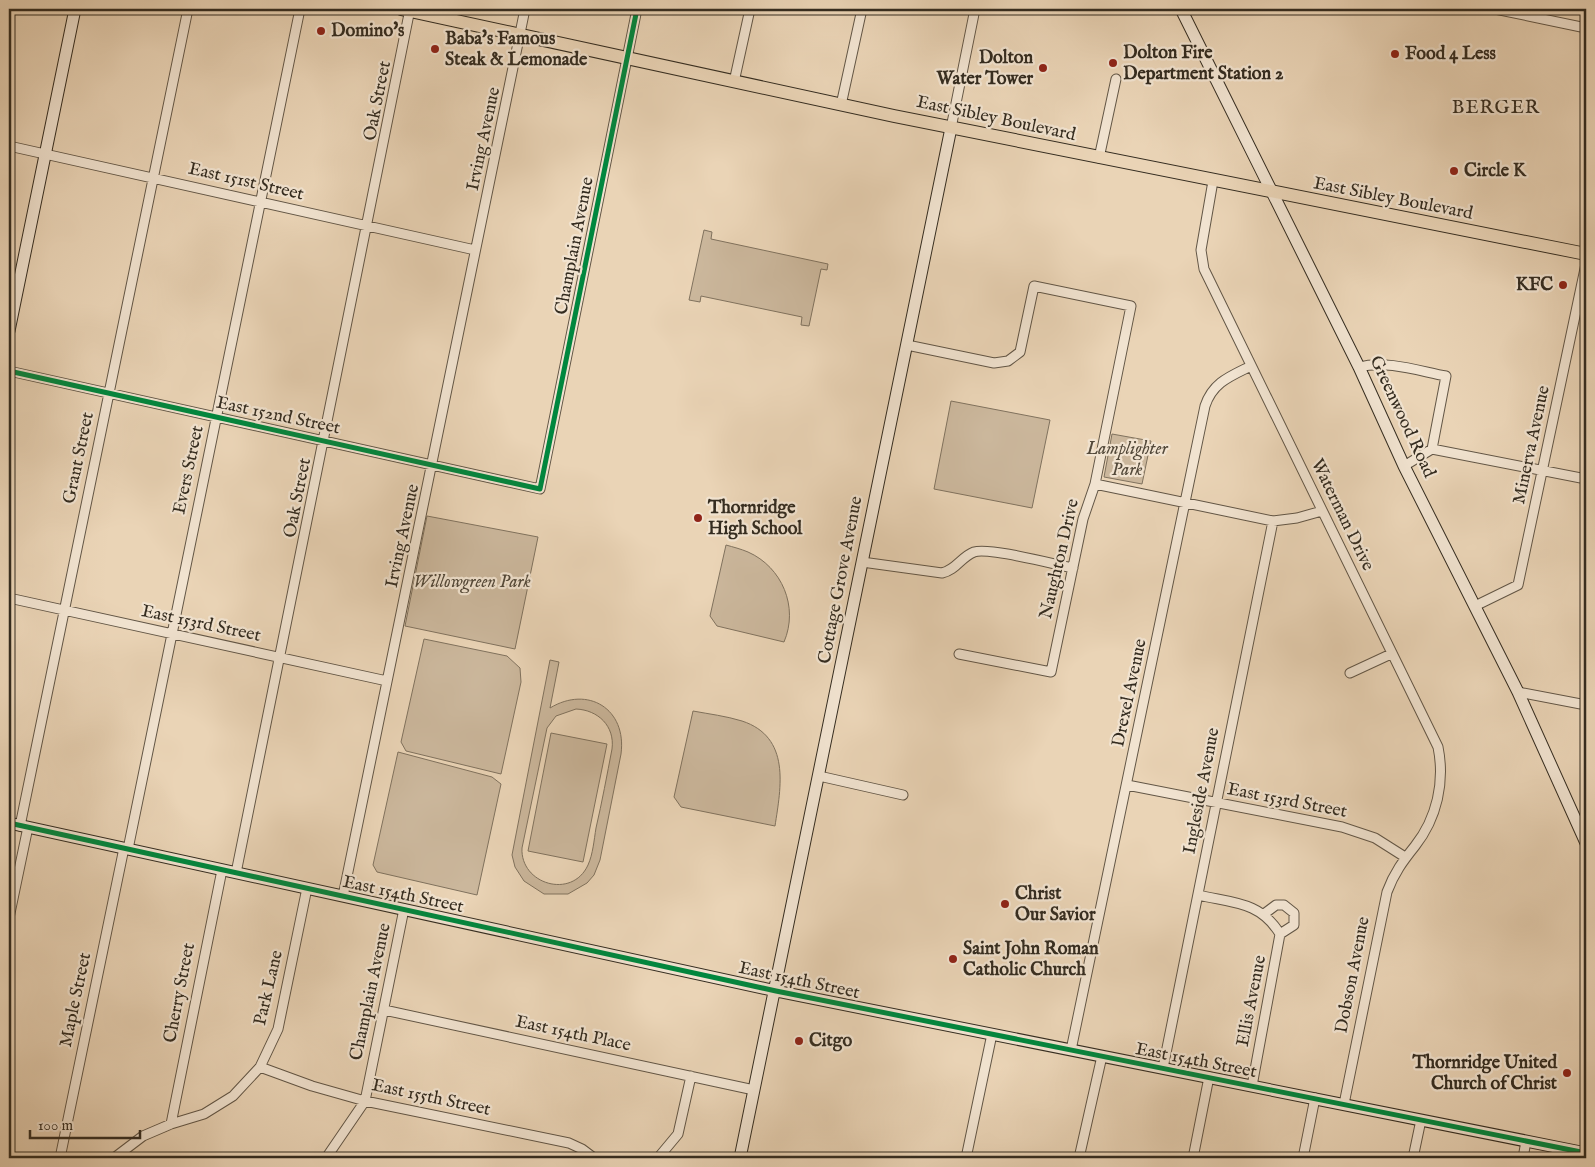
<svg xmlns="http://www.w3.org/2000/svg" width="1595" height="1167" viewBox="0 0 1595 1167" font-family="'IM FELL English',serif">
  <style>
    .green { fill: #cbb79c; stroke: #80725e; fill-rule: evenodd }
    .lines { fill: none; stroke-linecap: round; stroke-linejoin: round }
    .street-casing { stroke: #625646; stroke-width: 11 }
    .secondary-casing { stroke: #342c20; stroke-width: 13 }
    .primary-casing { stroke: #342c20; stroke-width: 14 }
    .street { stroke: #f1e3d0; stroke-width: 9 }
    .secondary { stroke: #f1e3d0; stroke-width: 11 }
    .primary { stroke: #ead4b6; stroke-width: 12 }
    .cycleway-casing { stroke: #f1e3d0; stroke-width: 8 }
    .cycleway { stroke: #00873e; stroke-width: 5 }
    .poi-dot { fill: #8f2418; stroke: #f1e3d0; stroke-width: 2 }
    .labels { text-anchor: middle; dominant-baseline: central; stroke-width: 4.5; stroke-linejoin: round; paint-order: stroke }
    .poi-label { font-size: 18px; font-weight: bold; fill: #342c20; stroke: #f1e3d0; text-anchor: start }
    .street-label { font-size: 18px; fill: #342c20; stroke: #f1e3d0 }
    .park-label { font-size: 18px; font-style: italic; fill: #524839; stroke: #f1e3d0 }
    .neighbourhood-label { font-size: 19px; letter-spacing: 1px; fill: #342c20; stroke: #f1e3d0 }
  </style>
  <rect width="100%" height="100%" fill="#ead4b6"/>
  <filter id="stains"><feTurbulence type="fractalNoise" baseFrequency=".004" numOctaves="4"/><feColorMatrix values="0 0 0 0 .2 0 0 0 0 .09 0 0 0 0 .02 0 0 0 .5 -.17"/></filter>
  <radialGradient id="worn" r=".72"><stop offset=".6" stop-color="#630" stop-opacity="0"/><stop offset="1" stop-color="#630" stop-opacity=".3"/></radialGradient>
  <path class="green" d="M704 230 712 232 711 239 828 264 827 270 821 269 809 326 801 325 802 317 701 296 700 302 689 300Z
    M951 401 1050 420 1032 508 934 489Z
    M1112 434 1151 441 1142 484 1104 477Z
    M427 516 538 537 515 649 405 626Z
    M726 545C733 547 741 549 748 552 782 567 799 607 784 642L717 626 710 616Z
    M424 639 507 656 520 668 521 682 501 774 406 751 401 742Z
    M550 660 559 662 550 708C588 685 627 709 621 754L600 860 594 875 587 883 568 894H544L524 881 515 867 512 855ZM576 709C598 710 615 726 612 749 607 775 602 802 596 828 594 840 593 854 588 865 572 900 520 884 522 848L547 728 556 716Z
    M693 711C709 714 726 716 742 721 791 737 781 787 775 826L681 807 674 797Z
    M551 733 607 744 583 862 528 851Z
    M398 752 492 777 501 784 477 895 377 872 373 865Z"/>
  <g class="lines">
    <defs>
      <path id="street" d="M1495 9 1586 28
        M734 82 750 9
        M841 105 862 9
        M951 128 975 9
        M9 146 475 250
        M1099 158 1116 79
        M1213 181 1201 250 1204 269 1438 747C1445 782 1437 818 1415 846 1403 861 1394 873 1387 892L1344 1104
        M907 345 994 363 1008 361 1020 352 1034 286 1131 306 1095 484 1083 519 1051 672 959 654
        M1359 367C1387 360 1419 371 1446 376L1432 449
        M9 371 540 489 637 9
        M1404 466 1432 449 1586 479
        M1095 484 1273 521 1297 518 1322 511
        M862 562 942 573C956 570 961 557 974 552 989 547 1053 564 1073 568
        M9 598 387 681
        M1475 606 1518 585 1586 264
        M1350 673 1391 654
        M1518 692 1586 705
        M819 776 903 795
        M1127 785 1342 827 1375 838 1405 857
        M20 826 188 9
        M128 849 300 9
        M236 873 410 9
        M1198 895C1232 903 1260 901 1280 934L1252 1086
        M343 896 525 9
        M1264 914 1276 905H1284L1294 913V925L1280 934
        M9 918 28 827
        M384 1010 754 1090
        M1071 1050 1205 406C1213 382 1231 376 1251 366
        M260 1067 312 1086 365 1101 569 1143 582 1149 594 1158
        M1163 1068 1273 521
        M171 1124 222 870
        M60 1158 124 848
        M114 1158 143 1136 171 1124 204 1114 233 1096 260 1067 278 1029 307 888
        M326 1158 365 1101 404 909
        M658 1158 678 1134 691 1076
        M966 1158 992 1034
        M1079 1158 1102 1056
        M1193 1158 1209 1077
        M1303 1158 1315 1098
        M1413 1158 1421 1120
        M1523 1158 1526 1141"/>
      <path id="secondary" d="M1181 9 1359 367 1404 466 1518 692 1586 843
        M9 331 75 9
        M9 823 776 991 1586 1153
        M740 1158 951 128"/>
      <path id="primary" d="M401 9 894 116 1586 254"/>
    </defs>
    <use href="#street" class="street-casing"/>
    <use href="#secondary" class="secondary-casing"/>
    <use href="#primary" class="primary-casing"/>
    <use href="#street" class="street"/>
    <use href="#secondary" class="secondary"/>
    <use href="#primary" class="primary"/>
    <defs>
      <path id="cycleway" d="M9 371 540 489 637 9
        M9 823 776 991 1586 1153"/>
    </defs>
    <use href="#cycleway" class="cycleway-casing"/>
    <use href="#cycleway" class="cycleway"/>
  </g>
  <g class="poi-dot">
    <circle cx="321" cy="31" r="5"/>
    <circle cx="435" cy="49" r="5"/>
    <circle cx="1395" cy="54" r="5"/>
    <circle cx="1113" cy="63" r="5"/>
    <circle cx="1043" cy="68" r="5"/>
    <circle cx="1454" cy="171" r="5"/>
    <circle cx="1563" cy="285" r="5"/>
    <circle cx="698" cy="518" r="5"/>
    <circle cx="1005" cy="904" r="5"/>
    <circle cx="953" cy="959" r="5"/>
    <circle cx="799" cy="1041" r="5"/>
    <circle cx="1567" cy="1073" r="5"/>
  </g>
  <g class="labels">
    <g class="poi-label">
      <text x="331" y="31">Domino's</text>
      <text x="445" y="39">Baba's Famous<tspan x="445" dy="21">Steak &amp; Lemonade</tspan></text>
      <text x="1123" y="53">Dolton Fire<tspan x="1123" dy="21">Department Station 2</tspan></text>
      <text x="1405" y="54">Food 4 Less</text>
      <text x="1033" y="58" text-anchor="end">Dolton<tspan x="1033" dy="21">Water Tower</tspan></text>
      <text x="1464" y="171">Circle K</text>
      <text x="1553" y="285" text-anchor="end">KFC</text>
      <text x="708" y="508">Thornridge<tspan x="708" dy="21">High School</tspan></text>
      <text x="1015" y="894">Christ<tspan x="1015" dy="21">Our Savior</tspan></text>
      <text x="963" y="949">Saint John Roman<tspan x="963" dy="21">Catholic Church</tspan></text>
      <text x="809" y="1041">Citgo</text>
      <text x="1557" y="1063" text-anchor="end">Thornridge United<tspan x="1557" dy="21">Church of Christ</tspan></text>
    </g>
    <g class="street-label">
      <text transform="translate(378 101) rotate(-79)">Oak Street</text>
      <text transform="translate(996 119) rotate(12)">East Sibley Boulevard</text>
      <text transform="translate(484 139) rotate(-78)">Irving Avenue</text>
      <text transform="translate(246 182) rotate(13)">East 151st Street</text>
      <text transform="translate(1393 199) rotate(11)">East Sibley Boulevard</text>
      <text transform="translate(575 246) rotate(-79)">Champlain Avenue</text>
      <text transform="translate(278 416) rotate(12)">East 152nd Street</text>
      <text transform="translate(1402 417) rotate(65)">Greenwood Road</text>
      <text transform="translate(1532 445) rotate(-78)">Minerva Avenue</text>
      <text transform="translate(79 458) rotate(-78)">Grant Street</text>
      <text transform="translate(189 470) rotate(-78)">Evers Street</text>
      <text transform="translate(298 498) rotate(-79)">Oak Street</text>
      <text transform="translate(1342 515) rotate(64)">Waterman Drive</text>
      <text transform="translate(403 536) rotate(-78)">Irving Avenue</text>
      <text transform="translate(1060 559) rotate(-77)">Naughton Drive</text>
      <text transform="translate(841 580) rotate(-79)">Cottage Grove Avenue</text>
      <text transform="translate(201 624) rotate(12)">East 153rd Street</text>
      <text transform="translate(1130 693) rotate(-78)">Drexel Avenue</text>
      <text transform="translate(1202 791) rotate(-79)">Ingleside Avenue</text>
      <text transform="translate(1287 801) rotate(11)">East 153rd Street</text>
      <text transform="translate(403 895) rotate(12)">East 154th Street</text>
      <text transform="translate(1353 975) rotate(-79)">Dobson Avenue</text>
      <text transform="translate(799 981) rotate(12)">East 154th Street</text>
      <text transform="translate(269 988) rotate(-77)">Park Lane</text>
      <text transform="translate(371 992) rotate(-78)">Champlain Avenue</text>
      <text transform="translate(180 993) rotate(-79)">Cherry Street</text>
      <text transform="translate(76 1000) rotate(-78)">Maple Street</text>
      <text transform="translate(1252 1001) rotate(-79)">Ellis Avenue</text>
      <text transform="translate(573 1034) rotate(12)">East 154th Place</text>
      <text transform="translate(1196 1061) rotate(11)">East 154th Street</text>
      <text transform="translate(431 1098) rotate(12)">East 155th Street</text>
    </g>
    <g class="park-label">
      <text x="1127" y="449">Lamplighter<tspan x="1127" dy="21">Park</tspan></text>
      <text x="472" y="582">Willowgreen Park</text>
    </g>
    <g class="neighbourhood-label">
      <text x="1496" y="108">BERGER</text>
    </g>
  </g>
  <rect width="1595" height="1167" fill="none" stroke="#ead4b6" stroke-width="30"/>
  <rect x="10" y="10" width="1575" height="1147" fill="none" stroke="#342c20" stroke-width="2.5"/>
  <rect x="15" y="15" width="1565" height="1137" fill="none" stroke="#342c20"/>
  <path d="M30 1130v8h110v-8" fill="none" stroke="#342c20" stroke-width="2.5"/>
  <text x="38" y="1130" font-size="15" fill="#342c20" stroke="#f1e3d0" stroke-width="4" paint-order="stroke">100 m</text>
  <rect width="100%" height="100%" filter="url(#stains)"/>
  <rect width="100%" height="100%" fill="url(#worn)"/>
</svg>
